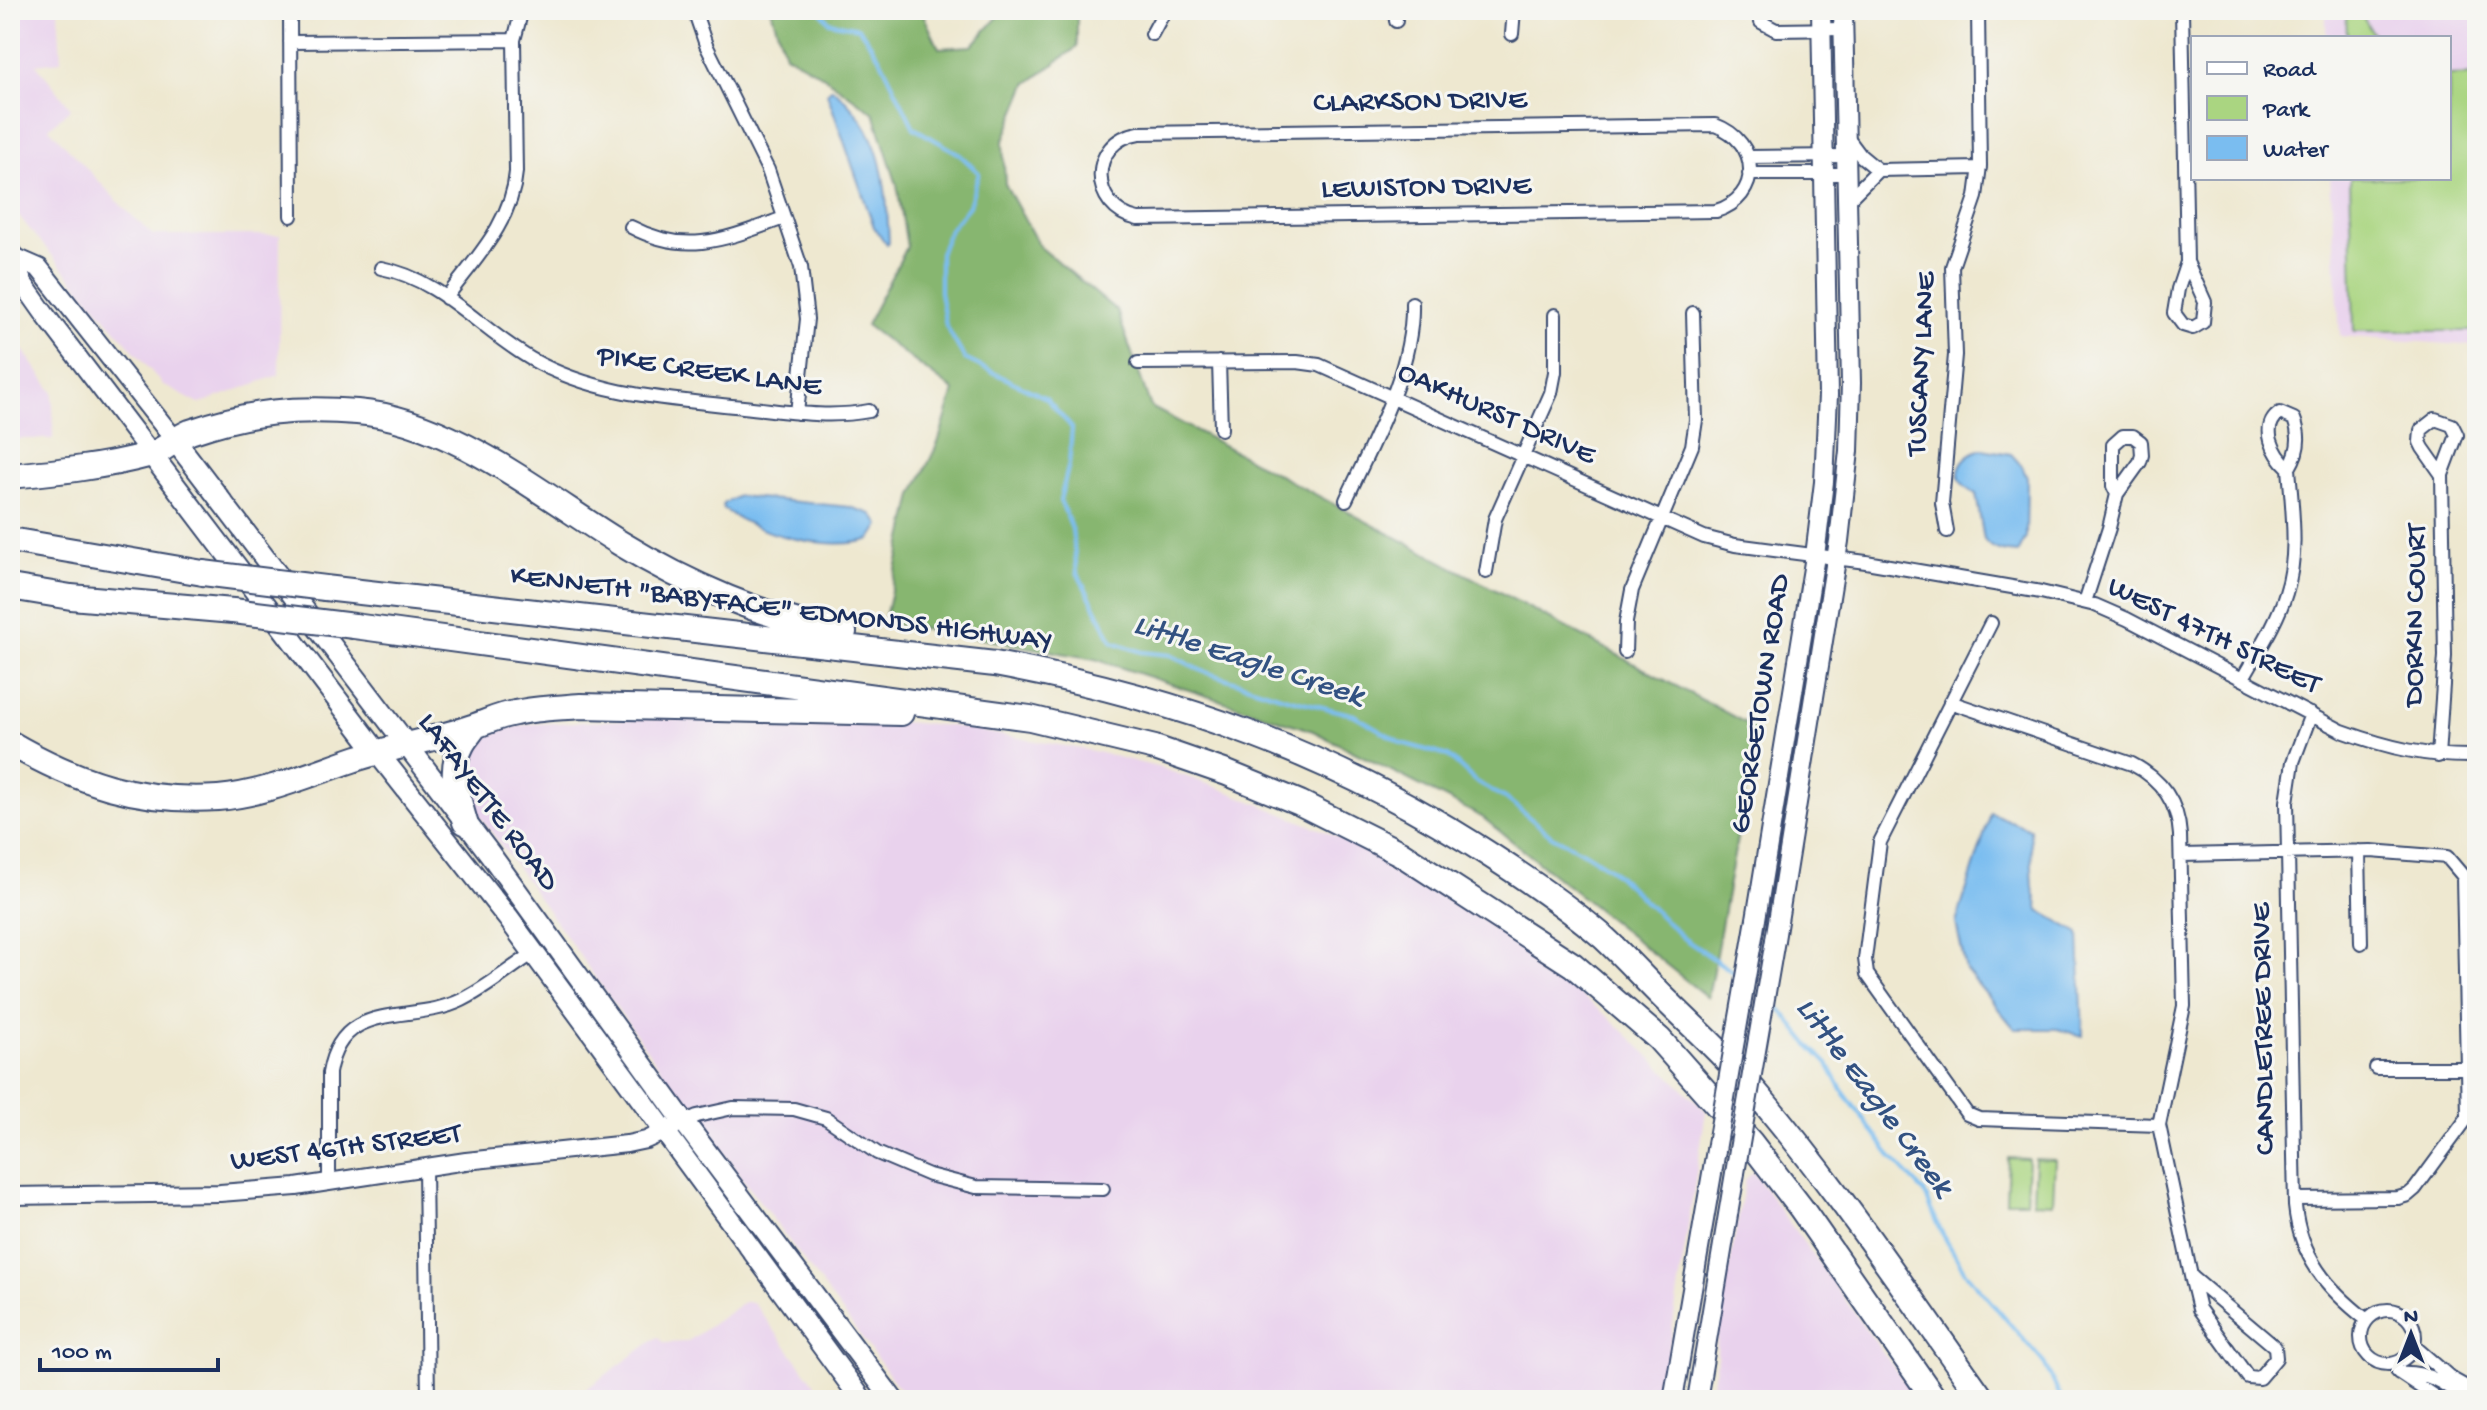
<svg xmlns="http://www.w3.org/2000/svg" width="2487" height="1410" viewBox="0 0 2487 1410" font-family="'Gochi Hand',sans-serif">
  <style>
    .built { fill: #e9d2ed }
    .green { fill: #aad581; stroke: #628270; stroke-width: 2 }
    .forest { fill: #87b66f; stroke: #517266; stroke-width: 2 }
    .water { fill: #7abdf0; stroke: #4a76a7; stroke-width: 2 }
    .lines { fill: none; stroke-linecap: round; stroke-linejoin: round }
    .stream { stroke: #7abdf0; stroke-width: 4 }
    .minor-casing { stroke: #3b4b6f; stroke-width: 16 }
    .tertiary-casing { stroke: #3b4b6f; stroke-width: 20 }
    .secondary-casing { stroke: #3b4b6f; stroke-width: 22 }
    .primary-casing { stroke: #3b4b6f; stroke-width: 24 }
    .motorway-casing { stroke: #3b4b6f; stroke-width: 28 }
    .minor { stroke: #fff; stroke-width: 12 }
    .tertiary { stroke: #fff; stroke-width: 16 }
    .secondary { stroke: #fff; stroke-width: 18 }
    .primary { stroke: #fff; stroke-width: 20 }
    .motorway { stroke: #fff; stroke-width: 24 }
    .secondary-bridge-casing { stroke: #3b4b6f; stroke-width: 22; stroke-linecap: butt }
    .motorway-bridge-casing { stroke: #3b4b6f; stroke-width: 28; stroke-linecap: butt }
    .secondary-bridge { stroke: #fff; stroke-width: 18 }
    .motorway-bridge { stroke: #fff; stroke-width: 24 }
    .labels { text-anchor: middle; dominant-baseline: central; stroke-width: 6; stroke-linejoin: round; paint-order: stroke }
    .street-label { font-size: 30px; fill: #1b2f5e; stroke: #f6f6f2 }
    .water-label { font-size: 32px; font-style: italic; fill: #335282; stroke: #f6f6f2 }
  </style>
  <rect width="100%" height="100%" fill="#f6f6f2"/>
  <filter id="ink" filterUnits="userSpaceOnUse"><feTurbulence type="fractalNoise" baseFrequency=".0125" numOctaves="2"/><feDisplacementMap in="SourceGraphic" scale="16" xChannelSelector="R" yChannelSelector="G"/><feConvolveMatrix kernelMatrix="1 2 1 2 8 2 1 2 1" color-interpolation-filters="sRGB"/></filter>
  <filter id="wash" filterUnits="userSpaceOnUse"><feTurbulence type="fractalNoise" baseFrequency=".006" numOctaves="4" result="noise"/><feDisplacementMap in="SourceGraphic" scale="32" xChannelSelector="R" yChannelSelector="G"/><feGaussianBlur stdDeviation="1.8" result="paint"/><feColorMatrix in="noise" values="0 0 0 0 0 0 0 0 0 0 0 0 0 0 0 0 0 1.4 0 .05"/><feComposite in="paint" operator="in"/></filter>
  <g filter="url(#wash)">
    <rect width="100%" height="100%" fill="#eee8d0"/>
    <path class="built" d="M10 10H58L61 61 36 64 71 108 49 128 123 207 153 235H280L279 375 199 404 163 385 10 206Z
      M2326 10H2477V346L2340 336 2330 178H2449V38H2326Z
      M10 332 53 392V439H10Z
      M647 719 891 721 951 726 1093 751 1161 768 1219 788 1322 830 1403 867 1507 935 1613 1021 1706 1111 1661 1400H908L660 1068 465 795 463 768 469 750 479 740 508 728 533 724Z
      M1753 1172 1917 1400H1709L1717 1361V1337L1745 1180Z
      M744 1302H753L827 1400H571L658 1337 665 1343 687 1342Z"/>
    <path class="green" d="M2346 10H2358L2376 38H2347Z
      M2477 75V331H2354L2350 178H2449V76Z
      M2008 1158 2028 1159 2026 1201H2006Z
      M2035 1159 2055 1160 2053 1203 2033 1202Z"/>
    <path class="forest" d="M771 10H921L939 48 972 46 1004 10H1077V47L1027 84 1003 142 1005 184 1039 246 1117 311 1151 407 1757 729 1708 998 1482 817 1313 731 1095 659 884 622 913 495 938 443 954 391 866 325 907 247 897 185 874 113 820 74 785 54Z"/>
    <path class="water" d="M832 88C884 130 886 181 889 243L887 245 874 227 827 93Z
      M1982 449 2011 454 2022 466 2027 478 2026 537 2018 553C2007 553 1992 550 1984 540L1976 494C1949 482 1956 457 1982 449Z
      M738 496 850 507 872 514 880 525 871 539C831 552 755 535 723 508V504Z
      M1991 813 2030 829 2033 887 2039 910 2079 933 2083 1036 2057 1029H2015L1966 970 1956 923Z"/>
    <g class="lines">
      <path class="stream" d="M820 10 829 22 859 28 880 58 914 128 958 153 979 173 969 206 950 229 940 253V292L946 326 965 359 1046 398 1072 428 1069 464 1060 500 1072 529 1077 572 1113 642 1142 652 1171 655 1202 671 1287 698 1354 715 1402 743 1448 756 1476 782 1508 800 1552 836 1584 852 1612 870 1683 938 1742 978
        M1770 1001 1781 1010 1809 1045 1828 1064 1842 1090 1893 1159 1924 1192 1942 1233 1965 1272 2044 1363 2062 1400"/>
    </g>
  </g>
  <g filter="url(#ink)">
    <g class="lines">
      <defs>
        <path id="minor" d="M290 10 291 216
          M694 10 706 45 768 170 801 267 807 319 797 413
          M1395 10 1396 21
          M1758 10 1761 22 1776 30 1843 29
          M2182 10 2187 262 2178 289 2174 313 2183 325 2193 328 2203 322 2205 302 2187 262
          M1152 34 1165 10
          M1512 34 1514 10
          M290 42 514 40
          M1715 125C1761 142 1762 197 1716 211L1138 219C1089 209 1087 141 1139 133Z
          M1846 136 1861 156 1878 170
          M1749 157 1846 156
          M1878 170 1980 168
          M1749 174H1847
          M1847 201 1878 170
          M631 227C688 257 728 238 784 218
          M381 268C441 279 480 330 531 359 596 396 670 399 743 407 786 411 826 419 869 411
          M446 298C475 259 512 222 516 172L514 40 522 10
          M1219 362 1221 429
          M1138 363 1297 362 1319 365 1704 537 1735 545 1866 562 2041 592 2095 605 2127 619 2342 731C2389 748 2426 757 2477 756
          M1346 500C1373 441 1414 368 1412 303
          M1947 531 1942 503 1955 355 1952 267 1976 197 1980 166 1978 10
          M1486 572 1495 519 1551 393 1555 372V315
          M2085 602 2109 528 2117 494 2140 462 2142 455 2141 442 2133 436H2123L2113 445V486L2117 494
          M1991 623 1880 842 1865 959 1867 974 1967 1114 1979 1119 2159 1125
          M1625 652 1626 622 1632 590 1692 446 1696 420 1693 313
          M2243 678C2258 651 2277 623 2286 593 2299 554 2292 509 2289 468 2299 452 2301 436 2294 419L2280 413C2259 427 2274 454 2289 468
          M1950 702 2132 764C2161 779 2178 802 2180 835L2184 1006 2159 1125 2191 1276
          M2311 714 2293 762 2287 802 2295 1206C2300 1257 2327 1289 2367 1320
          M2438 756 2445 656 2442 475 2457 435 2452 425 2435 419 2421 430 2420 442 2423 448 2442 475
          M2359 851 2361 943
          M2181 855 2371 851 2447 857 2463 876 2468 1117 2415 1189 2408 1195 2398 1198 2295 1199
          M2376 1068H2467
          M684 1122 697 1116 733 1108 794 1109 826 1118 877 1153 929 1175 976 1187 1103 1189
          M425 1167 428 1400
          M329 1183V1073C342 997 411 1025 462 1000 487 988 510 968 534 953
          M2191 1276 2275 1347 2276 1358 2259 1378 2248 1377 2199 1309Z
          M2361 1337a27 27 0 1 1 54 0a27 27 0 1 1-54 0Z
          M2414 1346 2452 1379 2477 1393
          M2398 1372 2440 1400
          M2399 1373C2426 1371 2444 1382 2465 1400"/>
        <path id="tertiary" d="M10 1196 220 1193 296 1187 466 1161 627 1144 646 1140 674 1127"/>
        <path id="secondary" d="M10 250 16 258 39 268 174 439
          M16 258 22 282 46 316 152 455
          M1756 919 1815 556 1824 482 1828 395 1821 10
          M1775 940 1839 541 1849 451 1851 383 1843 10
          M1673 1400 1716 1150
          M1697 1400 1735 1173"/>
        <path id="primary" d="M174 439 490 854 684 1122 893 1400
          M152 455 377 752 508 918 862 1400"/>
        <path id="motorway" d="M10 476C55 472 104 467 148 455 163 452 175 438 190 432 247 412 296 407 357 412 450 419 542 495 620 543 687 584 766 619 844 632
          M10 540 203 573
          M10 587 71 597 233 611
          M325 588 995 664C1178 698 1337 755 1493 857 1530 881 1568 907 1602 936 1625 957 1647 982 1670 1004 1692 1026 1717 1048 1738 1072 1828 1174 1904 1289 1983 1400
          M354 626 1030 718 1155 748 1227 773 1300 803 1400 853 1573 965 1659 1039 1751 1143 1801 1208 1935 1400
          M10 743C77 782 139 803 218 798 265 794 313 773 358 758 396 746 437 739 475 726 489 721 501 715 515 713 537 708 559 708 581 706L901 713
          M465 822C458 797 448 772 461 747 464 739 471 733 475 726"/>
      </defs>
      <use href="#minor" class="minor-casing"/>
      <use href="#tertiary" class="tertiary-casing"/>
      <use href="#secondary" class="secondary-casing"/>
      <use href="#primary" class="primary-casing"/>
      <use href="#motorway" class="motorway-casing"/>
      <use href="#minor" class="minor"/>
      <use href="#tertiary" class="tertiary"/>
      <use href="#secondary" class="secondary"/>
      <use href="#primary" class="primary"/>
      <use href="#motorway" class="motorway"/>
      <defs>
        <path id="secondary-bridge" d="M1716 1150 1756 919
          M1735 1173 1775 940"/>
        <path id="motorway-bridge" d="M203 573 325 588
          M233 611 354 626"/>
      </defs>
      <use href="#secondary-bridge" class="secondary-bridge-casing"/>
      <use href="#motorway-bridge" class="motorway-bridge-casing"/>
      <use href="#secondary-bridge" class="secondary-bridge"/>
      <use href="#motorway-bridge" class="motorway-bridge"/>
    </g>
  </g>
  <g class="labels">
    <g class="street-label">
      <text transform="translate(1420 103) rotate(-1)">CLARKSON DRIVE</text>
      <text transform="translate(1426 189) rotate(-1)">LEWISTON DRIVE</text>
      <text transform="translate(1923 364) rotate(-87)">TUSCANY LANE</text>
      <text transform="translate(709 373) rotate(8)">PIKE CREEK LANE</text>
      <text transform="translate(1496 415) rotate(24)">OAKHURST DRIVE</text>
      <text transform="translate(781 610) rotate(7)">KENNETH "BABYFACE" EDMONDS HIGHWAY</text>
      <text transform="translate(2417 615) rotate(-89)">DORKIN COURT</text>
      <text transform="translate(2213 637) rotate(26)">WEST 47TH STREET</text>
      <text transform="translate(1762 704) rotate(-81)">GEORGETOWN ROAD</text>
      <text transform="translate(487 803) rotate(53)">LAFAYETTE ROAD</text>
      <text transform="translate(2265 1029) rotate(-91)">CANDLETREE DRIVE</text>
      <text transform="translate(346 1149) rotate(-7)">WEST 46TH STREET</text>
    </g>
    <g class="water-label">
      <text transform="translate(1248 662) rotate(18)">Little Eagle Creek</text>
      <text transform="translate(1873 1098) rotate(53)">Little Eagle Creek</text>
    </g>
  </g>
  <rect width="2487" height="1410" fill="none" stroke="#f6f6f2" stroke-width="40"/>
  <rect x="2191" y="36" width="260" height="144" fill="#f6f6f2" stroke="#9ea6b7" stroke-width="2"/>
  <rect x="2207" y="62" width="40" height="12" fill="#ffffff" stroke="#9ea6b7" stroke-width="2"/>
  <text x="2263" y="76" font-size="24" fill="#1b2f5e">Road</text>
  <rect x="2207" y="96" width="40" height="24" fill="#aad581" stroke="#9ea6b7" stroke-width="2"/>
  <text x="2263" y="116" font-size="24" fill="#1b2f5e">Park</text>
  <rect x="2207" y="136" width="40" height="24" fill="#7abdf0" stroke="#9ea6b7" stroke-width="2"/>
  <text x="2263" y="156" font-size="24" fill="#1b2f5e">Water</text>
  <g transform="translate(2411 1334)" stroke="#f6f6f2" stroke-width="6" paint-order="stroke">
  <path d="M0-6L14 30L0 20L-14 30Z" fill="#1b2f5e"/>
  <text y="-12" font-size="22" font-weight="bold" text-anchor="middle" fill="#1b2f5e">N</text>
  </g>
  <path d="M40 1358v12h178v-12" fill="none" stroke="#1b2f5e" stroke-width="4"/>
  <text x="52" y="1358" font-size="24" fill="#1b2f5e" stroke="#f6f6f2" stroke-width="6" paint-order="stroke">100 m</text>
</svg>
